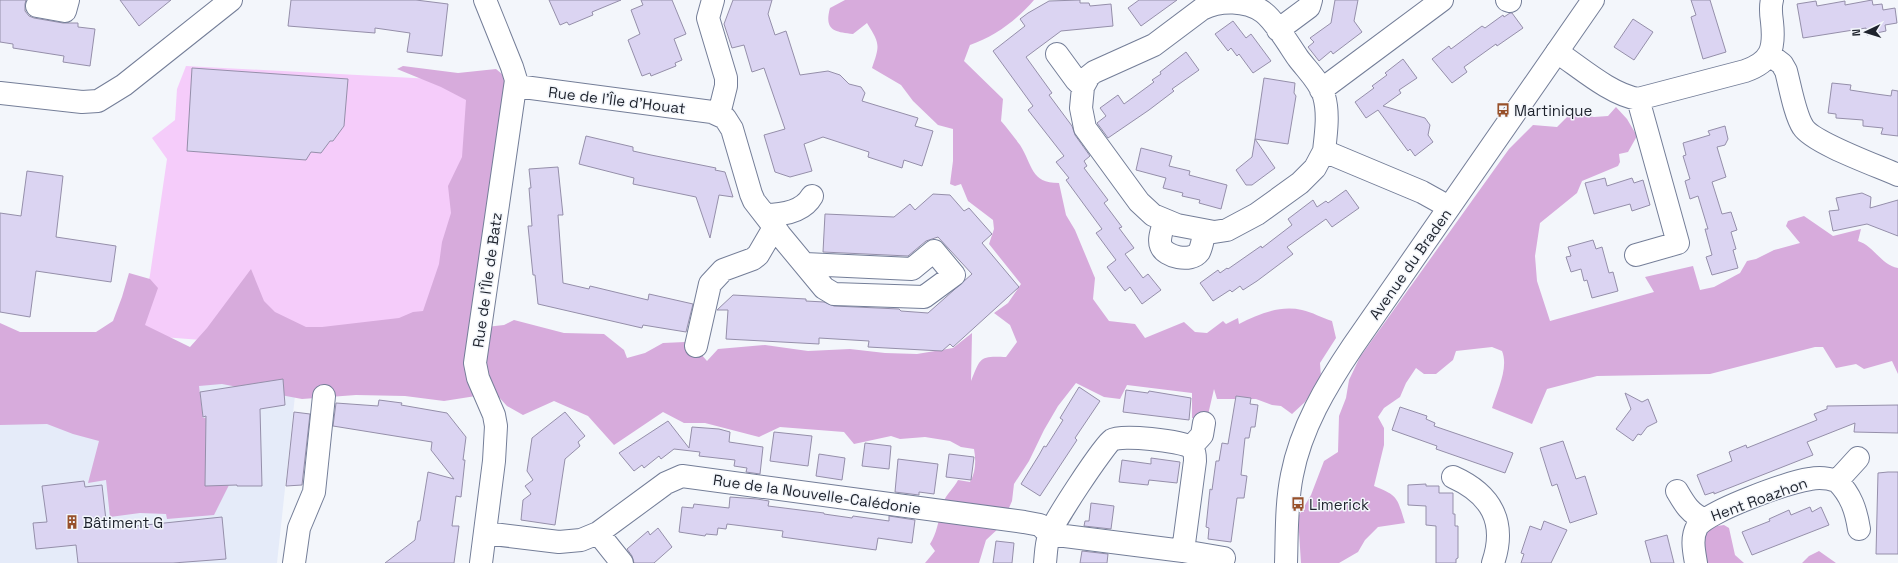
<svg xmlns="http://www.w3.org/2000/svg" width="1898" height="563" viewBox="0 0 1898 563" font-family="'Space Grotesk',sans-serif">
  <style>
    .built { fill: #e5ebf9 }
    .green { fill: #f5ccfa }
    .forest { fill: #d7abdc }
    .building { fill: #dbd4f2; stroke: #958faa }
    .lines { fill: none; stroke-linecap: round; stroke-linejoin: round }
    .minor-casing { stroke: #747e98; stroke-width: 24 }
    .tertiary-casing { stroke: #747e98; stroke-width: 24 }
    .minor { stroke: #fff; stroke-width: 22 }
    .tertiary { stroke: #fff; stroke-width: 22 }
    .labels { text-anchor: middle; dominant-baseline: central; stroke-width: 3; stroke-linejoin: round; paint-order: stroke }
    .street-label { font-size: 15px; fill: #1e232d; stroke: #f3f6fb }
    .poi-label { font-size: 15px; fill: #1e232d; stroke: #f3f6fb; text-anchor: start }
  </style>
  <rect width="100%" height="100%" fill="#f3f6fb"/>
  <path class="built" d="M297 377 277 563H0V381Z"/>
  <path class="green" d="M186 66 489 82 456 348 344 351 137 335 150 275 167 159 152 138 175 120 177 89Z"/>
  <path class="forest" d="M845 0H1034C1017 20 994 37 970 45L964 61 1003 99 1001 121C1008 129 1014 137 1020 145 1033 165 1030 183 1059 183L1066 215 1075 230 1095 278 1093 299 1109 321 1135 324 1145 338 1184 322 1195 332 1207 333 1223 321 1226 324 1238 318 1239 324C1258 314 1280 305 1302 310 1312 312 1322 318 1332 321L1336 338 1320 363 1321 377 1305 402 1292 414 1281 406 1272 405 1256 399H1217L1214 389 1207 419 1192 418V393L1127 385 1120 399 1104 397 1076 383 1058 406 1044 430 1029 461 1014 484 1012 501 1001 526 986 540 979 563H925L935 551 930 544C938 532 939 515 944 501 946 495 954 488 958 480L970 482C976 472 976 460 974 449L961 447 950 441 925 437 900 439 891 436 854 444 844 432 780 427 759 437 705 423H684L663 412 614 445 588 416 554 401 523 415 507 406 495 393 444 401 405 396 356 395 302 399 222 384 199 386 203 418 223 416 206 437 205 486 229 485 214 515 167 519 166 514 140 513 110 517 106 480 88 483 99 441 73 434 47 424 0 425V323L20 332H96L113 321 122 297 129 273 150 279 158 288 145 325 190 347 207 328 251 269 264 301 275 312 306 327H322L399 318 413 312 423 311 439 264 442 242 451 213 448 186 462 157 466 100 441 87 397 69 403 66 458 73 496 69 508 79 486 327 504 325 514 320 564 333 604 334 624 350 627 358 645 353 663 343 685 342 693 345 707 361 718 349 765 345 808 351 850 349 885 353 917 354 953 348 972 333 971 381C981 357 979 356 1006 357L1017 342 1010 325 994 313 1008 303 1021 284 989 244 994 229 993 220 968 201 961 184 955 186 950 184 953 161V129L938 125 913 101 901 85 872 68C880 45 880 44 867 23L853 34C834 32 824 30 830 8Z
    M1616 107 1627 119 1637 136 1628 152 1619 154 1620 162 1618 166 1582 181 1577 193 1540 223 1535 256 1537 281 1550 321 1654 292 1645 277 1693 266 1700 290 1714 287 1740 273 1747 261 1756 259 1774 250 1800 243 1786 226 1788 221 1804 216 1833 236 1861 229 1858 241C1874 246 1881 265 1898 268V374L1892 361 1864 369 1856 364 1836 368 1823 347H1815L1710 374 1597 376 1547 389 1532 424 1492 408C1497 391 1509 368 1502 351L1492 347 1456 351 1453 360 1436 374H1424L1416 368 1406 383 1400 397 1384 408 1378 417 1384 428V445L1374 486C1399 496 1397 498 1405 523L1378 527 1365 540 1358 552 1339 563H1301L1298 517 1311 495 1324 461 1338 452 1339 416 1346 398 1349 380 1360 357 1509 149 1533 125 1557 127 1571 113 1594 117 1608 116Z
    M1724 525 1729 528 1735 555 1744 563H1701L1705 532 1717 526Z
    M1819 551 1836 563H1802L1809 556Z"/>
  <path class="building" d="M0 0H26L25 4V11L29 16 34 18 63 23H78V27L95 29 90 66 63 62 64 56 13 48V44L0 42Z
    M120 0H171L139 26Z
    M291 0H416L448 4 442 56 407 52 410 33 375 28V33L288 26Z
    M549 0H621L592 12 593 15 569 25 567 22 560 25Z
    M641 0H672L686 34 674 39 682 60 675 63 676 66 651 76 650 73 642 76 628 40 640 34 631 10 643 5Z
    M733 0H772L768 14 775 35 786 31 800 75 828 71 840 75 849 84 861 87 865 93 862 101 918 118 915 126 933 131 922 166 904 160 902 168 868 157 869 152 823 137 804 144 812 171 790 177 775 172 764 135 785 129 764 68 752 72 744 45 732 48 724 24Z
    M1080 0V3H1089L1090 6 1111 4 1113 26 1061 31 1026 57 1052 93 1049 95 1072 126 1075 135 1090 156 1084 161 1087 166 1084 168 1108 200 1104 203 1122 227 1119 228 1134 248 1125 254 1143 278 1148 274 1161 290 1142 304 1130 287 1125 291 1107 267 1116 260 1096 233 1102 229 1066 180 1069 178 1056 162 1064 156 1028 110 1033 106 993 51 1025 26 1020 19 1028 13 1049 1Z
    M1139 0H1177L1141 26 1128 8Z
    M1335 0H1358L1354 21 1362 32 1333 54 1331 51 1319 61 1308 47 1314 42 1310 38 1331 23Z
    M1691 0H1710L1726 52 1703 59 1691 17 1696 15Z
    M1872 0 1873 5 1882 4 1883 10 1895 8 1897 23 1885 25 1886 31 1867 35 1866 28 1803 38 1797 4 1816 1 1817 6 1845 1V5Z
    M1510 13H1512L1523 28 1497 46 1496 44 1464 67 1467 72 1452 83 1432 59 1449 46 1451 49 1482 26 1485 28 1503 15 1504 17Z
    M1633 19 1653 32 1634 60 1614 47Z
    M1233 21 1246 38 1251 34 1271 61 1253 73 1239 54 1237 56 1231 48 1228 51 1215 34Z
    M1186 52 1199 70 1172 89 1174 91 1149 110 1108 138 1097 123 1106 116 1100 108 1118 95 1124 104 1154 82 1152 80 1161 74 1160 72Z
    M1403 59 1417 78 1399 90 1401 93 1383 106 1425 118 1430 125 1428 135 1433 142 1415 156 1410 149 1408 151 1378 110 1366 118 1355 102 1374 88 1372 86 1387 75 1385 73Z
    M192 68 348 79 344 126 333 141H330L321 153 311 152 306 160 187 151Z
    M1264 78 1295 83 1294 93 1296 96 1288 144 1255 139Z
    M1832 83 1851 85 1850 90 1876 94 1891 96 1892 90 1898 91V136L1881 134 1883 128 1863 126V120L1836 118V114L1828 113Z
    M1725 126 1728 139 1725 145 1717 147 1726 177 1712 182 1722 214 1731 212 1737 230 1731 232 1736 249 1733 250 1738 268 1712 275 1706 257 1712 255 1705 229H1708L1698 196 1690 199 1685 181 1690 179 1683 156 1686 155 1683 143 1710 135 1708 131Z
    M586 136 633 147V151L651 155 716 168 715 170 725 172 733 197 719 195 710 238 696 197 633 184 634 178 579 164Z
    M1255 139 1275 168 1252 185H1246L1236 170 1252 157Z
    M1141 148 1172 156 1169 166 1190 171 1189 175 1227 185 1221 209 1199 203 1200 200 1182 196 1183 193 1163 188 1166 178 1136 170Z
    M558 167 563 215H558L563 283 589 289 590 286 648 300 649 294 693 304 686 332 643 325 642 328 538 304 535 275H533L528 226H532L529 188H531L529 169Z
    M27 171 63 176 56 237 116 246 111 282 36 271 30 317 0 312V213L21 216Z
    M1605 178 1607 186 1632 178 1634 183 1643 180 1650 205 1632 211 1630 204 1594 214 1585 183Z
    M1346 190 1359 208 1332 227 1326 219 1287 247 1293 254 1257 281 1243 290 1240 286 1232 292 1230 290 1213 301 1200 283 1218 270 1220 273 1227 268 1228 269 1261 246 1262 248 1292 225 1288 219 1313 200 1317 207 1326 201 1328 203Z
    M1862 193 1871 197 1870 208 1898 200V236L1867 224 1833 231 1829 211 1839 210 1836 198Z
    M933 194 950 195 964 211 969 208 992 234 982 243 1019 287 953 347 950 344 942 351 868 347 869 341 819 338V344L726 339 728 310H717L733 295 806 299V301L824 302 834 306 899 309 901 311 928 313 972 274 938 237 926 241 908 256 823 252 825 214 894 217 910 204 915 210Z
    M1593 240 1596 249 1602 247 1609 273 1613 272 1618 291 1592 298 1587 280 1584 281 1581 269 1571 272 1566 257 1571 256 1568 247Z
    M283 379 285 405 260 409 262 486H237V485L205 486 206 416 203 417 200 392Z
    M1079 387 1100 401 1075 438 1077 440 1040 496 1021 484 1039 455 1044 446 1046 447 1063 420 1060 418Z
    M1126 390 1148 393 1149 391 1191 398 1189 420 1123 412Z
    M1625 393 1642 402 1648 399 1657 422 1647 427 1641 435 1638 434 1633 441 1616 429 1631 409Z
    M1236 396 1251 398 1250 404 1258 405 1255 427H1251L1249 438H1245L1241 475 1247 476 1244 498H1237L1231 542 1208 539 1209 528 1206 527 1210 489 1212 490 1216 461H1219L1222 443 1228 444Z
    M379 400 402 403 401 405 447 413 466 437 463 460H465L461 497 456 496 452 526H459L454 563H385L415 540 418 521H420L428 472 454 479 431 450 432 442 333 426 336 403 378 406Z
    M1898 405V433L1854 432 1855 423 1807 442 1813 455 1714 494V492L1705 495 1697 475 1732 461 1729 452 1746 445 1747 448 1817 420 1814 414 1827 409V406Z
    M1400 407 1427 416 1426 419 1435 423 1434 426 1513 453 1505 473 1436 449 1437 446 1392 430Z
    M294 412 310 414 302 485 286 486Z
    M565 412 585 436 578 442 580 446 565 459 555 525 521 520 523 500 531 494 525 486 533 480 527 471 532 438Z
    M668 421 689 448 692 427 719 429 730 432 729 442 763 447 760 474 746 472 747 468 734 466 735 460 699 456 700 452 674 449 661 459 659 456 644 468 642 465 634 471 619 453Z
    M774 432 812 436 808 466 770 461Z
    M1563 441 1576 479 1585 476 1597 514 1570 523 1557 484 1552 486 1540 448Z
    M865 443 891 446 889 469 862 466Z
    M819 454 845 458 842 480 816 476Z
    M949 454 974 457 971 480 946 477Z
    M1151 458 1180 462 1177 483 1149 480 1148 485 1119 482 1122 460 1151 464Z
    M898 459 938 464 934 494 919 492V495L895 492Z
    M1888 472H1898V554H1876L1878 473Z
    M84 481 85 487 102 485 107 529 222 517 226 559 173 563H78L76 545 36 549 33 523 47 522 42 486Z
    M1426 484V486H1439V493H1453V514H1455V526H1458V558L1456 559V563H1436V526L1426 525V506L1408 505V485Z
    M730 497 757 499 769 501 768 506 824 513V514L852 518 853 516 889 521V516L915 520 912 543 878 538 876 550 782 537 783 531 727 524 726 529 718 528 717 535 706 534 705 536 679 532 682 507 693 508 694 504 729 508Z
    M1091 503 1114 506 1111 529 1084 526 1085 521H1089Z
    M1810 507 1812 512 1821 507 1829 525 1752 555 1742 532 1770 521 1769 519 1789 510 1791 515Z
    M1544 521 1567 530 1551 563H1521L1524 554 1521 553 1530 526 1541 530Z
    M658 528 672 547 654 563H634L632 556 627 549 648 531 650 535Z
    M1667 535 1674 563H1651L1645 541Z
    M996 541 1014 543 1012 563H993Z
    M1082 551 1108 554 1107 563H1080Z"/>
  <g class="lines">
    <defs>
      <path id="minor" d="M713 0 708 18 726 78V86L719 114
        M1507 0 1510 1
        M37 6 65 11 68 0
        M1278 30 1309 7 1311 0
        M1557 52C1581 68 1610 94 1638 99L1745 71C1771 62 1775 49 1772 22 1771 15 1770 7 1772 0
        M1057 54 1076 80 1083 87
        M1770 55 1782 64 1786 71C1790 86 1795 115 1803 127 1813 143 1878 166 1898 175
        M516 86 712 112 725 118 732 129 751 194 754 201 775 228 772 231 758 255 753 259 723 270 710 284 696 346
        M1321 90 1442 0
        M0 93 82 102 98 101 124 85 231 0
        M1324 151 1315 168 1300 183 1257 214 1227 230 1214 232 1177 225 1153 215 1139 202 1085 128 1081 108 1083 87 1089 76 1094 72 1154 45 1202 9C1220 0 1246 0 1263 12 1275 21 1289 45 1298 58 1307 70 1320 82 1324 96 1329 113 1326 134 1324 151L1422 192 1449 207
        M765 215C782 215 803 212 812 196
        M1164 221C1163 228 1158 239 1161 246 1165 257 1191 263 1199 252 1202 247 1203 237 1205 231
        M775 228 780 235 824 288 834 294 924 297 954 275 934 251 912 269 805 264
        M1636 255 1678 243 1638 99
        M1191 447 1202 435 1204 423
        M1453 477C1491 494 1507 522 1493 563
        M1837 481C1851 495 1856 510 1859 529
        M1677 491C1684 503 1690 514 1704 519
        M485 533 559 542 581 540 598 533 666 483 682 476 1024 522 1040 525 1049 534
        M598 533 622 563
        M1183 551 1224 558
        M294 563 299 528 314 492 324 396
        M481 563 494 461 496 426 494 415 478 378 475 363 516 80 512 67 485 0
        M1045 563C1046 554 1046 544 1049 536 1051 525 1104 445 1112 440 1121 434 1181 441 1190 447 1195 450 1195 456 1195 461L1183 551 1049 534
        M1696 563C1694 551 1691 538 1697 527 1707 511 1789 482 1810 479 1819 477 1828 478 1837 481L1858 458"/>
      <path id="tertiary" d="M1286 563C1287 534 1286 504 1292 475 1301 428 1326 386 1353 346L1593 0"/>
    </defs>
    <use href="#minor" class="minor-casing"/>
    <use href="#tertiary" class="tertiary-casing"/>
    <use href="#minor" class="minor"/>
    <use href="#tertiary" class="tertiary"/>
  </g>
  <defs>
    <symbol id="bus-bare" viewBox="-9 -9 18 18"><path d="M-5-6H5V4H4V6H2V4H-2V6H-4V4H-5ZM-3.5-4V0h7V-4ZM-3.5 1.2v1.5H-2V1.2ZM2 1.2v1.5H3.5V1.2Z" fill="#97502a" stroke="#f3f6fb" stroke-width="2.5" paint-order="stroke"/></symbol>
    <symbol id="building-bare" viewBox="-9 -9 18 18"><path d="M-4-6H4V6H1V3H-1V6H-4ZM-2.5-4.3h1.7v1.8h-1.7ZM.8-4.3h1.7v1.8H.8ZM-2.5-1h1.7V.8h-1.7ZM.8-1h1.7V.8H.8Z" fill="#97502a" stroke="#f3f6fb" stroke-width="2.5" paint-order="stroke"/></symbol>
  </defs>
  <g fill-rule="evenodd">
    <use href="#bus-bare" x="1493" y="100" width="20" height="20"/>
    <use href="#bus-bare" x="1288" y="494" width="20" height="20"/>
    <use href="#building-bare" x="62" y="512" width="20" height="20"/>
  </g>
  <g class="labels">
    <g class="street-label">
      <text transform="translate(617 100) rotate(7)">Rue de l'Île d'Houat</text>
      <text transform="translate(1410 264) rotate(-55)">Avenue du Braden</text>
      <text transform="translate(487 280) rotate(-82)">Rue de l'Île de Batz</text>
      <text transform="translate(817 494) rotate(8)">Rue de la Nouvelle-Calédonie</text>
      <text transform="translate(1759 499) rotate(-20)">Hent Roazhon</text>
    </g>
    <g class="poi-label">
      <text x="1514" y="110">Martinique</text>
      <text x="1309" y="504">Limerick</text>
      <text x="83" y="522">Bâtiment G</text>
    </g>
  </g>
  <g transform="translate(1866 32) rotate(266)" stroke="#f3f6fb" stroke-width="3" paint-order="stroke">
  <path d="M0-3L7 15L0 10L-7 15Z" fill="#1e232d"/>
  <text y="-6" font-size="11" font-weight="bold" text-anchor="middle" fill="#1e232d">N</text>
  </g>
</svg>
